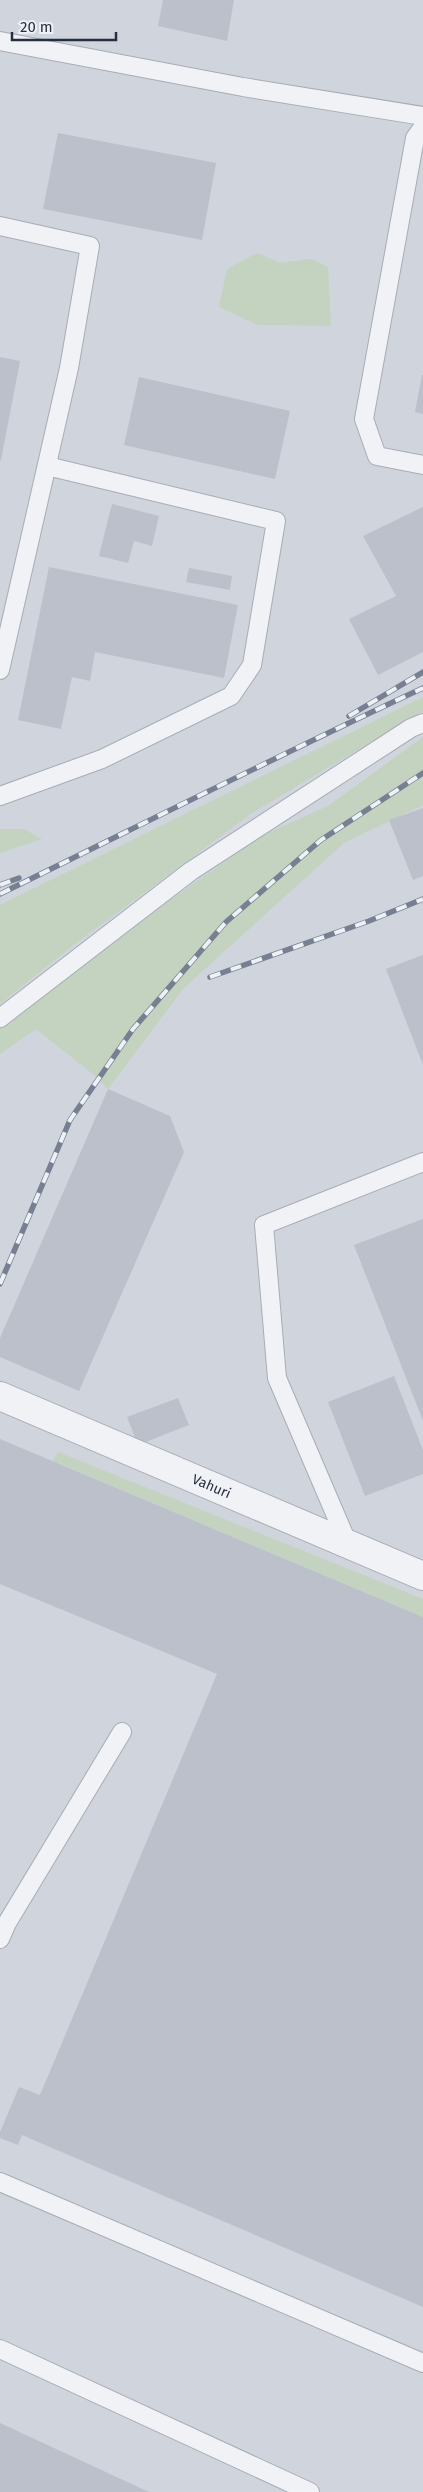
<svg xmlns="http://www.w3.org/2000/svg" width="423" height="2492" viewBox="0 0 423 2492" font-family="'Fira Sans',sans-serif">
  <style>
    .built { fill: #d0d4dd }
    .green { fill: #c3d3bf }
    .building { fill: #bbc0cb }
    .lines { fill: none; stroke-linecap: round; stroke-linejoin: round }
    .lane-casing { stroke: #a7acb6; stroke-width: 20 }
    .street-casing { stroke: #a7acb6; stroke-width: 30 }
    .lane { stroke: #f1f2f6; stroke-width: 18 }
    .street { stroke: #f1f2f6; stroke-width: 28 }
    .rail-casing { stroke: #778093; stroke-width: 5.5 }
    .rail { stroke: #edf1f6; stroke-width: 4; stroke-dasharray: 11; stroke-linecap: butt }
    .labels { text-anchor: middle; dominant-baseline: central; stroke-width: 4; stroke-linejoin: round; paint-order: stroke }
    .street-label { font-size: 14px; fill: #262f40; stroke: #edf1f6 }
  </style>
  <rect width="100%" height="100%" fill="#dee2e8"/>
  <path class="built" d="M0 0H423V2492H0Z"/>
  <path class="green" d="M257 253 281 263 311 259 328 267 331 326 258 325 219 307 227 269Z
    M423 697V711L252 813 75 944 0 1004V905Z
    M423 737V805L344 843 183 989 108 1089 94 1075 36 1029 0 1054V1027L170 900 263 835 328 806Z
    M0 829H24L42 839 0 853Z
    M58 1452 423 1599V1617L53 1461Z"/>
  <path class="building" d="M163 0H234L227 41 158 26Z
    M58 133 216 163 202 240 43 209Z
    M0 357 20 361 1 460H0Z
    M422 375H423V414L415 412Z
    M139 377 290 411 275 479 124 445Z
    M112 504 159 516 152 546 134 541 128 563 99 556Z
    M423 507V652L378 675 349 619 396 596 363 536Z
    M49 567 238 605 224 678 95 652 90 681 72 677 61 729 18 720Z
    M189 568 232 576 230 590 186 582Z
    M423 808V876L413 880 389 820Z
    M423 955V1065L386 969Z
    M108 1089 170 1116 184 1152 79 1391 0 1357V1338Z
    M423 1219V1421L354 1245Z
    M394 1376 423 1450V1474L365 1496 328 1402Z
    M178 1398 189 1425 138 1445 127 1417Z
    M0 1439 423 1617V2307L22 2135 18 2145 0 2138V2132L19 2087 40 2095 217 1674 0 1584Z
    M0 2423 149 2492H0Z"/>
  <g class="lines">
    <defs>
      <path id="lane" d="M0 41 243 87 423 116
        M423 127 415 138 364 419 377 456 423 465
        M0 226 90 246 69 368 0 670
        M0 796 102 759 231 696 252 665 276 521 47 466
        M0 1018 191 871 411 728 423 723
        M348 1544 277 1378 264 1225 423 1162
        M0 1939 7 1923 122 1732
        M0 2182 423 2363
        M0 2349 310 2492"/>
      <g id="street">
        <path id="s1" d="M0 1396 423 1576"/>
      </g>
    </defs>
    <use href="#lane" class="lane-casing"/>
    <use href="#street" class="street-casing"/>
    <use href="#lane" class="lane"/>
    <use href="#street" class="street"/>
    <defs>
      <path id="rail" d="M349 716 423 672
        M0 885 19 878
        M0 894C141 825 281 754 423 688
        M210 977 369 921 423 899
        M0 1284 70 1120 133 1029 226 922 321 840 423 773"/>
    </defs>
    <use href="#rail" class="rail-casing"/>
    <use href="#rail" class="rail"/>
  </g>
  <g class="labels">
    <g class="street-label">
      <text stroke="none"><textPath href="#s1" startOffset="230">Vahuri</textPath></text>
    </g>
  </g>
  <path d="M12 32v8h104v-8" fill="none" stroke="#262f40" stroke-width="2.5"/>
  <text x="20" y="32" font-size="15" fill="#262f40" stroke="#edf1f6" stroke-width="4" paint-order="stroke">20 m</text>
</svg>
